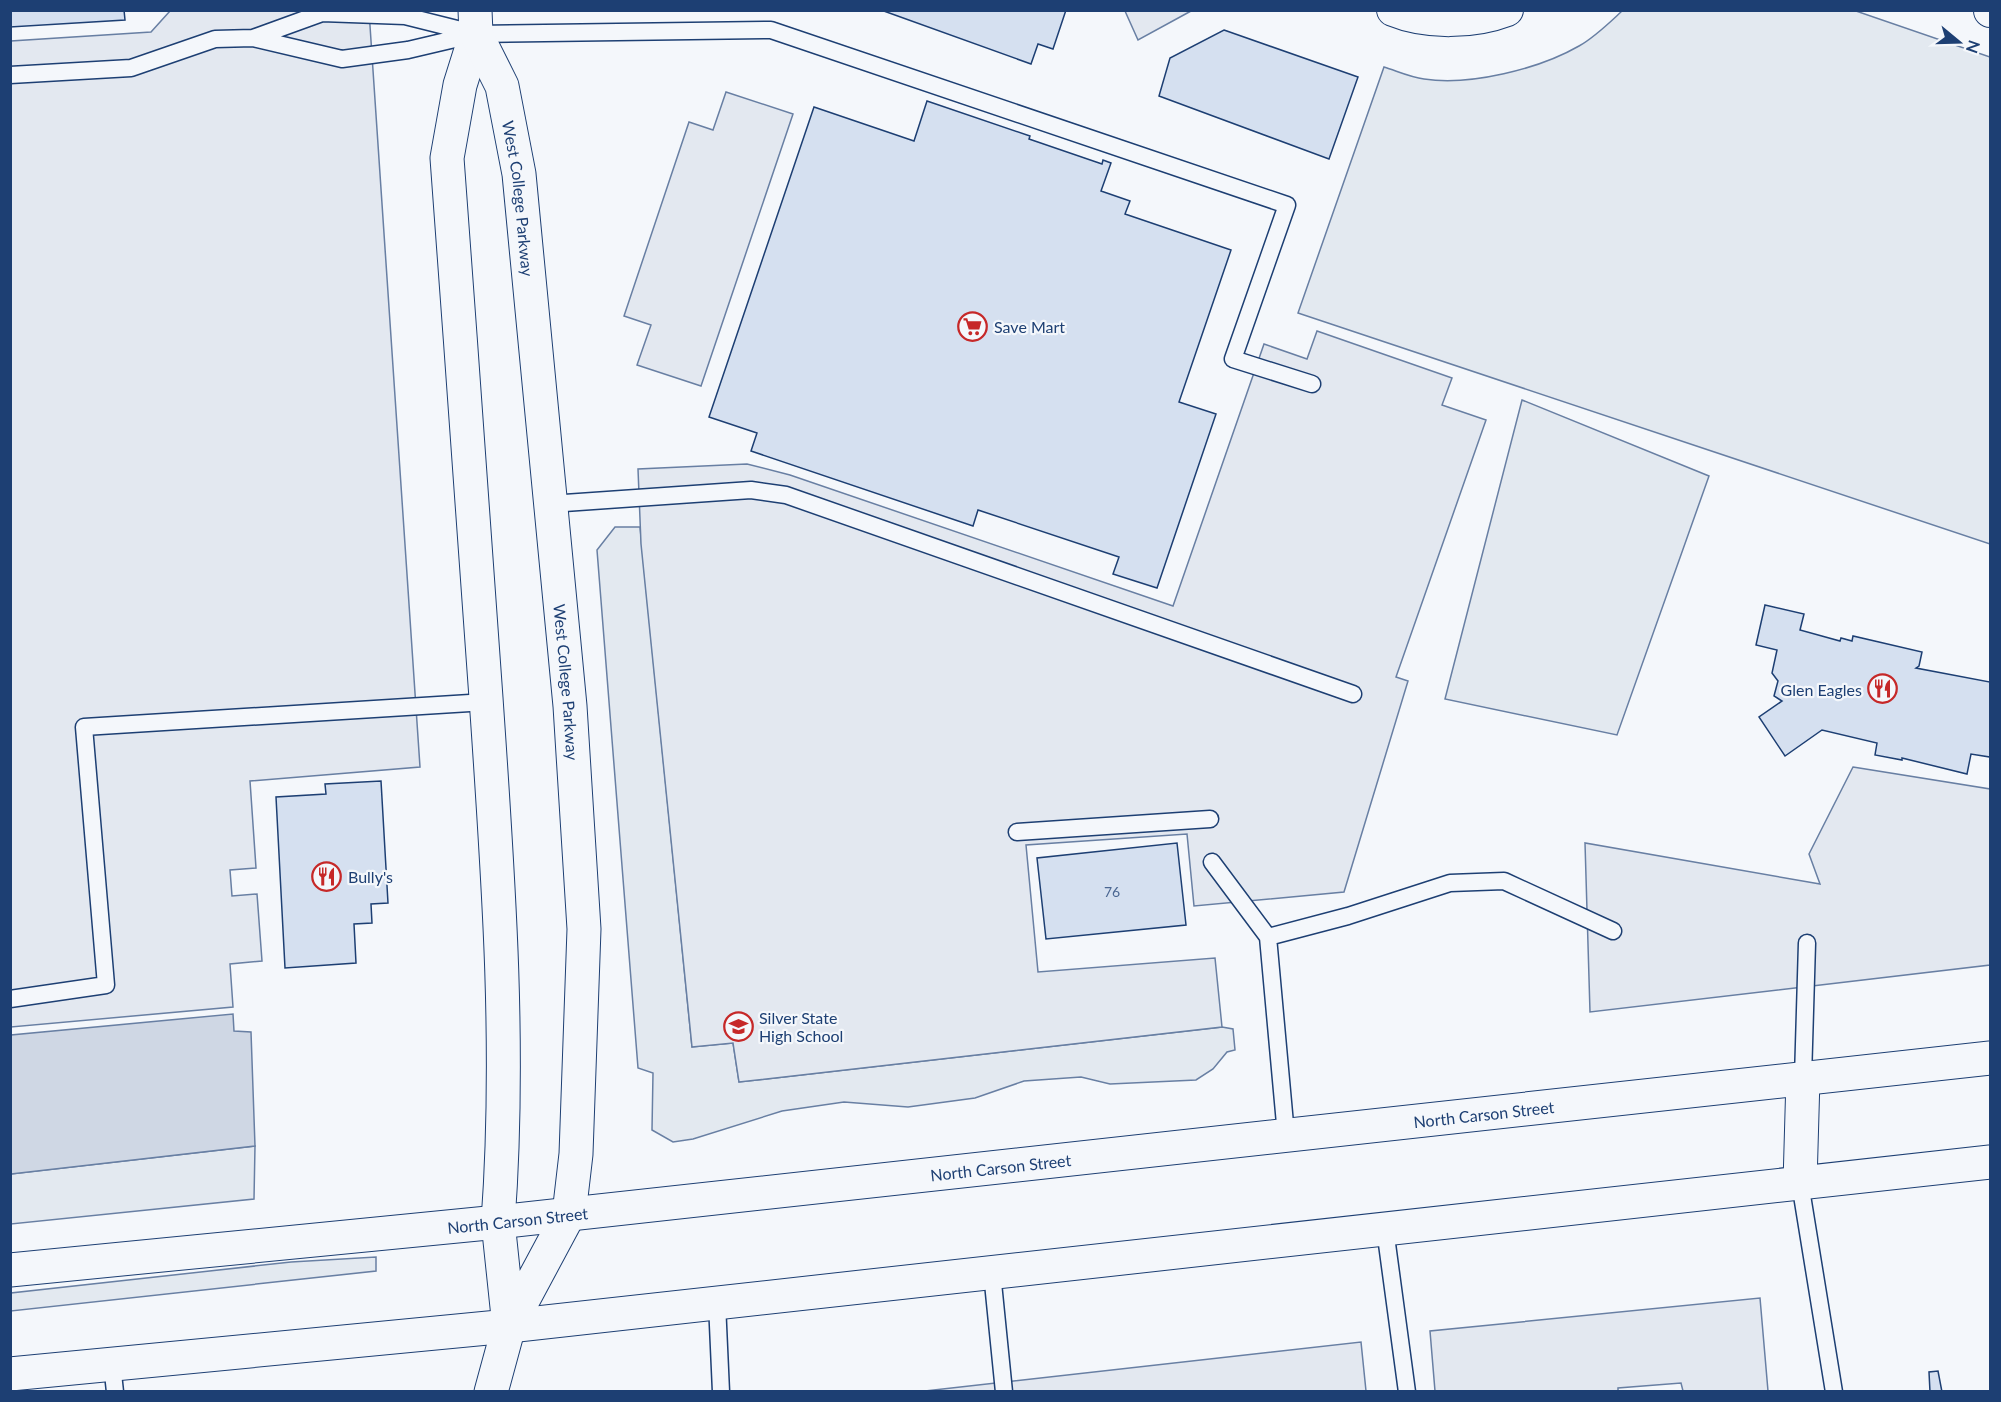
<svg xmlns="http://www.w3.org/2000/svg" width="2001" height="1402" viewBox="0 0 2001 1402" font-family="Lato,sans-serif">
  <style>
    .green { fill: #e3e9f0; stroke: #687fa3; stroke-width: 1.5 }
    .parking { fill: #e3e8f0; stroke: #687fa3; stroke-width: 1.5 }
    .water { fill: #cfd7e4; stroke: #687fa3; stroke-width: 1.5 }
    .building { fill: #d5e0f0; stroke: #1d3f73; stroke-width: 1.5 }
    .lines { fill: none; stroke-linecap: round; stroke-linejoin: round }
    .service-casing { stroke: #1d3f73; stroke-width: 19 }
    .minor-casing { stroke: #1d3f73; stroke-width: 34 }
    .tertiary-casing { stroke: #1d3f73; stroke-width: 35 }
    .secondary-casing { stroke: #1d3f73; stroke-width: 35 }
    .primary-casing { stroke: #1d3f73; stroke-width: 35 }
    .service { stroke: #f4f7fb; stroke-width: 16 }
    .minor { stroke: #f4f7fb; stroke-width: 32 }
    .tertiary { stroke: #f4f7fb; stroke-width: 33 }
    .secondary { stroke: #f4f7fb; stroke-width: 33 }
    .primary { stroke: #f4f7fb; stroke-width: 33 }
    .labels { text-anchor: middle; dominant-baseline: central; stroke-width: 4.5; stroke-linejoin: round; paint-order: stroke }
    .number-label { font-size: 14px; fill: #4b6792 }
    .street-label { font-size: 16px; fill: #1d3f73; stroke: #f4f7fb }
    .poi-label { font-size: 16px; fill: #1d3f73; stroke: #f4f7fb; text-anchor: start }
  </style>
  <rect width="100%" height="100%" fill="#f4f7fb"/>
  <path class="green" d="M1622 11H1856L1990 57V544L1298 313 1384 67C1397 71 1410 77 1424 79 1470 86 1539 69 1579 46 1595 37 1609 23 1622 11Z
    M1522 400 1709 476 1617 735 1445 699Z
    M615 527H640L692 1047 733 1043 739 1082 1222 1027 1233 1029 1235 1050 1227 1052 1213 1069 1196 1080 1110 1084 1081 1077 1024 1081 975 1098 908 1107 844 1102 782 1111 693 1139 673 1142 652 1130 653 1073 638 1068 597 550Z
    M255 1146 254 1199 11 1224V1174Z
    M376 1257V1271L11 1311V1293L291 1262Z"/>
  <path class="parking" d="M170 11H369L420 767 250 781 256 868 230 870 232 896 257 894 262 961 230 964 233 1007 11 1027V41L151 32Z
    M1125 11H1191L1138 40Z
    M726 92 793 114 701 386 637 365 651 325 624 316 689 122 713 130Z
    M1317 331 1452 378 1442 405 1486 420 1396 677 1408 681 1344 892 1194 906 1187 834 1026 845 1038 972 1215 958 1222 1027 739 1082 733 1043 692 1047 641 544 638 469 747 464 790 475 1173 606 1264 344 1307 359Z
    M1853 767 1990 789V965L1590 1012 1585 843 1820 884 1809 854Z
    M1760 1298 1768 1391H1683L1681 1383 1618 1388V1392L1435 1391 1430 1331Z
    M1361 1342 1366 1391 916 1392Z"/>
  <path class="water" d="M233 1014 234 1031 251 1032 255 1146 11 1174V1035Z"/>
  <path class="building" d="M10 10H124L125 20 10 27Z
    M881 10H1066L1053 49 1038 44 1031 64Z
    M1224 30 1358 77 1329 159 1159 96 1170 58Z
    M927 101 1030 136 1029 139 1102 164 1103 160 1111 163 1101 191 1130 201 1125 214 1231 250 1179 402 1216 414 1157 588 1113 574 1119 557 978 510 973 526 751 451 757 433 709 417 814 107 914 141Z
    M1765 605 1804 614 1800 630 1840 641 1841 638 1852 641 1853 636 1922 652 1919 666 1916 668 1990 682V757L1971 754 1967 774 1902 758V760L1875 755 1877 743 1822 730 1785 756 1759 717 1782 701 1774 696 1778 681 1772 673 1777 650 1756 645Z
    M381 781 388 903 371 904 372 923 354 924 356 963 285 968 276 797 326 794 325 784Z
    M1177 843 1186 925 1046 939 1037 858Z
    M1938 1371 1942 1392H1930L1929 1372Z"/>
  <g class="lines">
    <defs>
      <path id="service" d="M253 38 322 13 405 16 473 33
        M10 75 131 68 215 39 253 38 342 59 408 50 476 34 771 30 1287 205 1233 359 1312 384
        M550 504 751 490 786 495 1353 694
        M1017 832 1210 819
        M1212 862 1268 937 1286 1135
        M1268 937 1348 916 1450 883 1504 881 1613 931
        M10 999 106 985 84 727 486 702
        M1803 1078 1807 943
        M1800 1183 1834 1392
        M1385 1229 1407 1392
        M992 1273 1004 1392
        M717 1303 721 1392
        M112 1364 115 1392"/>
      <path id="minor" d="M1393 10C1427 24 1473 23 1507 10
        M1990 10V11"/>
      <g id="tertiary">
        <path d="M475 10 476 34 460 85 447 158C460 338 474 518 486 698 498 873 511 1047 498 1222"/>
        <path id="s1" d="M476 34 502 86 519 174 570 706 584 929 576 1154 569 1214"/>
      </g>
      <path id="secondary" d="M498 1222 509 1326
        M491 1392 509 1326 569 1214"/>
      <g id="primary">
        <path d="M1800 1183 1803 1078"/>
        <path id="s2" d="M10 1270 498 1222 1990 1058"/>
        <path d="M10 1374 509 1326 1990 1162"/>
      </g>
    </defs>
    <use href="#service" class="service-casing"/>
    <use href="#minor" class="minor-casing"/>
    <use href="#tertiary" class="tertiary-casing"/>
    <use href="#secondary" class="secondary-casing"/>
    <use href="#primary" class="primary-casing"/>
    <use href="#service" class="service"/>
    <use href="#minor" class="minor"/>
    <use href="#tertiary" class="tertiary"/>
    <use href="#secondary" class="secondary"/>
    <use href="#primary" class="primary"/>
  </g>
  <defs>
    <symbol id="supermarket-ring" viewBox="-11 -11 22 22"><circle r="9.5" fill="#f4f7fb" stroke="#c62828" stroke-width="1.5"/><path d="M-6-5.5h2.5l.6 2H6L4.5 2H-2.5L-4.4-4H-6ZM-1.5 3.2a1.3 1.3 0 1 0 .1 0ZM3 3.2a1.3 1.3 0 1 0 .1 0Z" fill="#c62828"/></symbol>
    <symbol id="restaurant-ring" viewBox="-11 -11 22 22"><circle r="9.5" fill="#f4f7fb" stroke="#c62828" stroke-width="1.5"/><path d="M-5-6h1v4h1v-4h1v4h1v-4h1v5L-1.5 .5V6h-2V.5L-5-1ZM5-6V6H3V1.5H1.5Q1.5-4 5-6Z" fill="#c62828"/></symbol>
    <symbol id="school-ring" viewBox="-11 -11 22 22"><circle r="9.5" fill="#f4f7fb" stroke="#c62828" stroke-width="1.5"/><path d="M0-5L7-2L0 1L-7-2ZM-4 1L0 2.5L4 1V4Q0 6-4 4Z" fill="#c62828"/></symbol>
  </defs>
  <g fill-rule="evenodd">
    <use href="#supermarket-ring" x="956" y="310" width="33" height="33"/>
    <use href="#restaurant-ring" x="1866" y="672" width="33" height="33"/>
    <use href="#restaurant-ring" x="310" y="860" width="33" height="33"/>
    <use href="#school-ring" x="722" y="1010" width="33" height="33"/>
  </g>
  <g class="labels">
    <g class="number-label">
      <text x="1112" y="891">76</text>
    </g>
    <g class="street-label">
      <text stroke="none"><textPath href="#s1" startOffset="172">West College Parkway</textPath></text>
      <text stroke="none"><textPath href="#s1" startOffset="658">West College Parkway</textPath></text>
      <text stroke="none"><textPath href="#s2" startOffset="1482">North Carson Street</textPath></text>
      <text stroke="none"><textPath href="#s2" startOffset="996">North Carson Street</textPath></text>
      <text stroke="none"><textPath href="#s2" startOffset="510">North Carson Street</textPath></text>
    </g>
    <g class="poi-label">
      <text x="994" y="326">Save Mart</text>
      <text x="1862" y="689" text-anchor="end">Glen Eagles</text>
      <text x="348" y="876">Bully's</text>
      <text x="759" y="1017">Silver State<tspan x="759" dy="18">High School</tspan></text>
    </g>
  </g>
  <rect width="2001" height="1402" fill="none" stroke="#1d3f73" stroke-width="24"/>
  <g transform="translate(1959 42) rotate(109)" stroke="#f4f7fb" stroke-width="4.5" paint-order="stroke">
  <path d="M0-4.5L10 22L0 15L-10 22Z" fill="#1d3f73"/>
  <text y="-9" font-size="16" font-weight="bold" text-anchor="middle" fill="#1d3f73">N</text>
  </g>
</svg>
